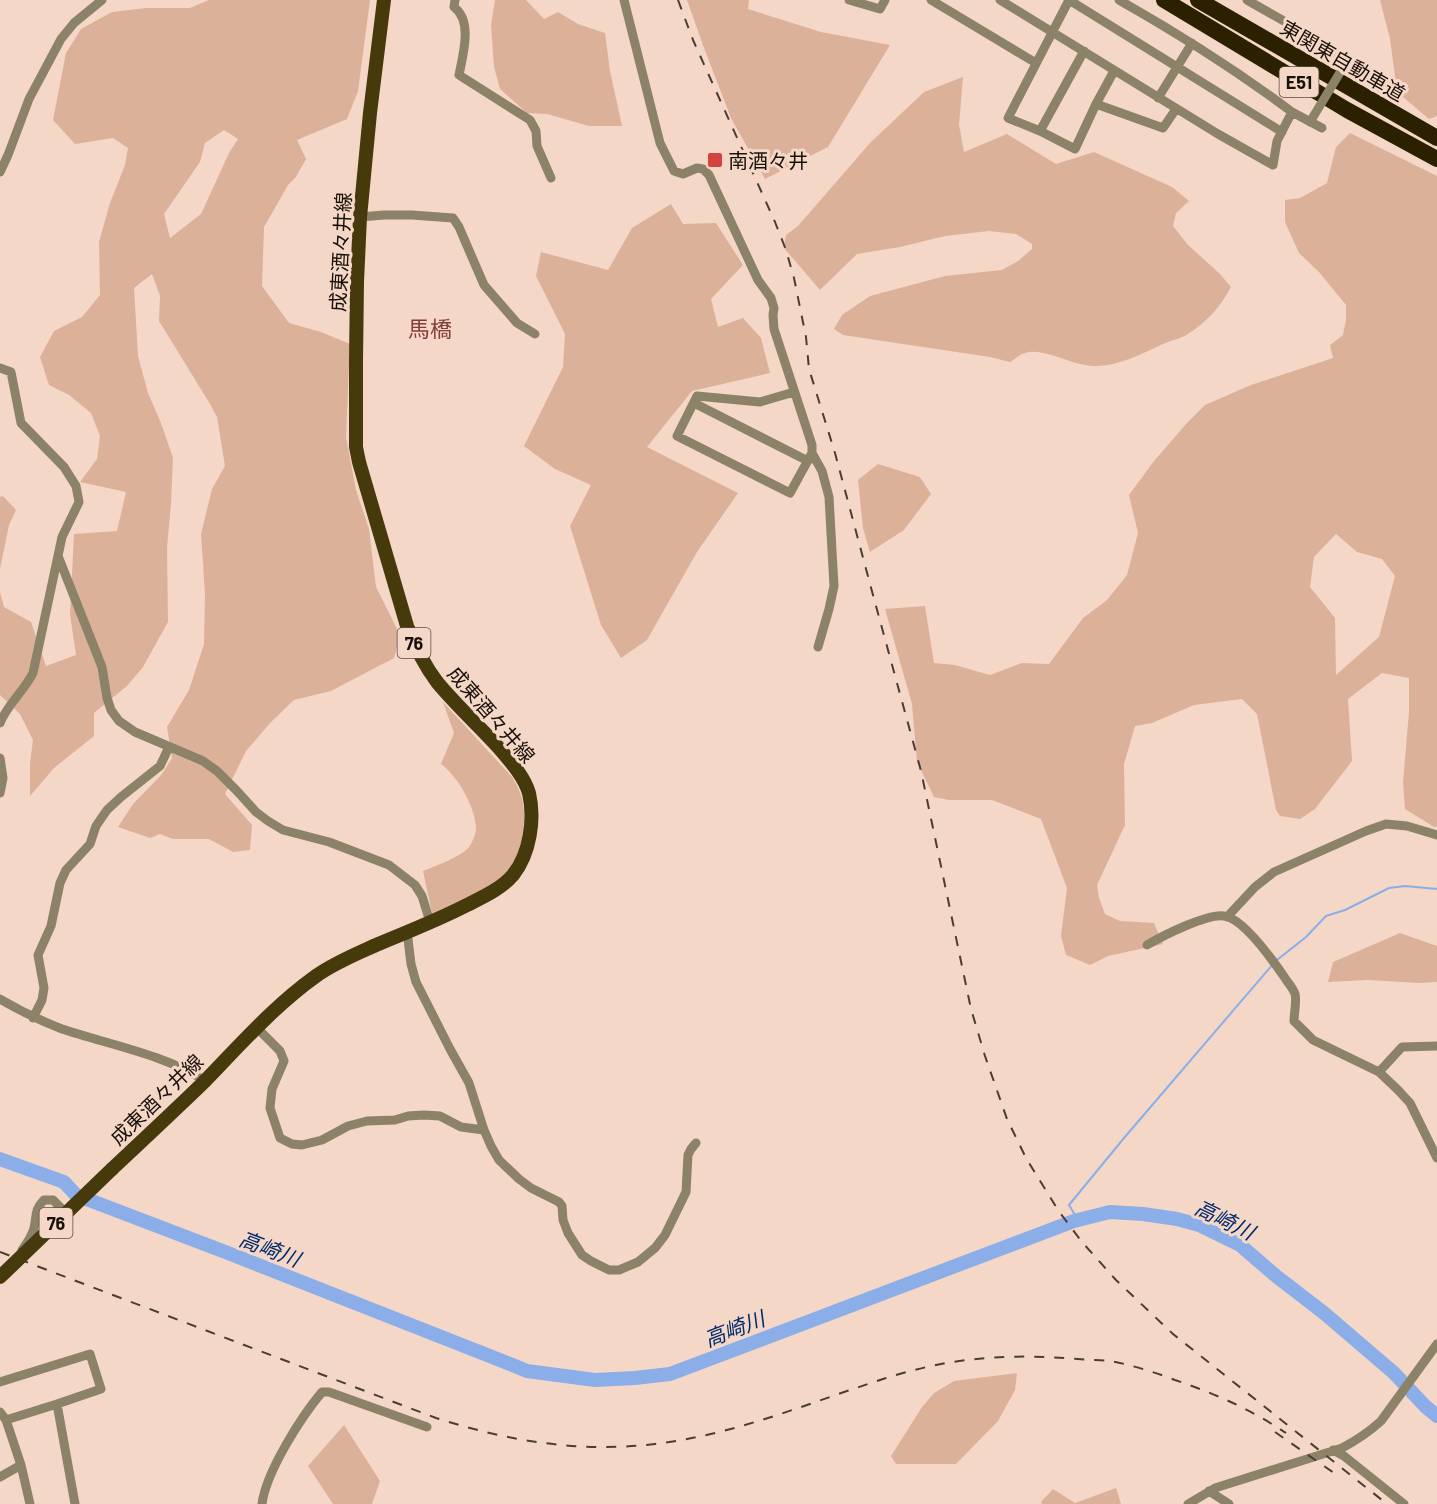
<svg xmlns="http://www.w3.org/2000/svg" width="1437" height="1504" viewBox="0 0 1437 1504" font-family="Barlow,'Noto Sans JP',sans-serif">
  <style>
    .green { fill: #dcb199; fill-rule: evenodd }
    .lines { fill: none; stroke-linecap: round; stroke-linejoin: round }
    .stream { stroke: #8baee8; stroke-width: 2 }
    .river { stroke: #8baee8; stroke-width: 14 }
    .street { stroke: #8b8267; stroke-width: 9 }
    .primary { stroke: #46390c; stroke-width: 14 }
    .highway { stroke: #2b2100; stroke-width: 16 }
    .rail { stroke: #4b3d34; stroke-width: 2; stroke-dasharray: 10 10; stroke-linecap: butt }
    .street-bridge { stroke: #8b8267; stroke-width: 9 }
    .primary-bridge { stroke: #46390c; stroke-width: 14 }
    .poi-dot { fill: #d2443d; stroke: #f5d7c7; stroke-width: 2 }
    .labels { text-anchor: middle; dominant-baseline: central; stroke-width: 6; stroke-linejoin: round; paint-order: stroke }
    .shield { fill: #f5d7c7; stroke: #5c4c43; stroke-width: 1.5 }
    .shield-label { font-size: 18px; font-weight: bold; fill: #1a100a }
    .street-label { font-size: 20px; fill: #1a100a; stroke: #f5d7c7 }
    .poi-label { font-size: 20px; fill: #1a100a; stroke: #f5d7c7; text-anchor: start }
    .water-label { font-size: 21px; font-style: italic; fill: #012a6c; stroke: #f5d7c7 }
    .quarter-label { font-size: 22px; fill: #853d37; stroke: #f5d7c7 }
  </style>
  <rect width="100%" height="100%" fill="#f5d7c7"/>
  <path class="green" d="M209 0H370L358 91 347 119 297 140 306 159 296 177 288 185 264 227 262 286 289 323 321 332 350 344 346 437 356 490 369 529 376 587 400 635 394 658 331 691 294 700 271 722 246 751 225 794 252 825 250 850 233 852 209 839H173L160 834 150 838 118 827 133 804 162 774 172 758 167 727 189 690 204 644 205 594 201 534 212 489 225 466 217 417 210 404 159 321 160 296 152 274 134 288 138 356 148 393 161 423 173 458 171 504 167 547 168 622 143 667 127 686 94 713V736L54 768 30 796V763L33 740 20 714 0 695V592L4 607 31 622 46 666 76 655 70 614 74 534 117 531 126 492 80 482 97 459 100 436 91 413 69 395 49 385 40 357 54 331 82 317 100 295 99 242 110 203 125 165 128 148 113 138 75 144 53 120 66 53 81 29 112 12 146 8H190ZM224 130 238 139 229 153 201 214 170 238 164 214 200 162 205 143Z
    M495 0H526L544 19 558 12 578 24 605 33 610 71 622 126H589L547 114 527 113 500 89 494 67 491 25Z
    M687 0H749L748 9 821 32 890 45 828 147 765 179 731 118 704 48Z
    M1380 0H1437V116L1429 119 1397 92 1390 39Z
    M963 77 959 125 964 152 1007 134 1056 164 1094 152 1172 187 1189 201 1176 213 1173 226 1188 245 1219 273 1231 287C1221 306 1207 322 1188 334 1181 339 1171 340 1163 344 1141 354 1117 367 1093 366 1074 366 1042 347 1025 353 1020 354 1014 360 1010 362L990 357 843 335 834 329 842 315 870 296 945 276 1002 270 1018 261 1032 249V244L1016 234 989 231 945 236 900 247 857 254 820 290 784 248 786 235 798 226 870 143 924 92Z
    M1350 133 1437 176V826L1434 827 1405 809 1403 782 1409 712V678L1382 673 1348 699 1352 761 1315 809 1300 819 1280 816 1276 810 1257 714 1242 699 1194 705 1152 723 1135 726 1124 764 1125 825 1097 885 1099 898 1105 914 1120 921 1154 923 1163 944 1108 956 1090 965 1066 955 1061 936 1067 888 1041 819 992 800H949L934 797 917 762 912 704 885 609 925 606 934 663 955 665 990 675 1022 663 1049 664 1083 618 1107 600 1127 575 1138 533 1129 495 1154 461 1187 423 1205 405 1251 385 1333 358 1330 345 1343 335 1346 320V305L1319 272 1299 253 1285 222V200L1300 198 1327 183 1336 147ZM1336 534 1357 552 1382 559 1395 576 1379 637 1336 675 1335 618 1310 587 1314 557Z
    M671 204 683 224 716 223 743 265 711 299 718 327 743 318 761 338 770 373 692 391 647 447 738 493 697 552 647 640 621 658 601 625 570 526 591 485 555 469 524 446 563 367 565 334 536 276 541 252 608 270 632 228Z
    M878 464 920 477 931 494 904 530 870 552 863 528 858 480Z
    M3 496 16 510 9 525 0 569V497Z
    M443 702 512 777C517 785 521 793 523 803 527 827 520 861 503 878 495 886 485 890 475 895 461 903 447 910 433 918L423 871C435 866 461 857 469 847 472 843 476 834 476 829 476 809 458 776 441 764L454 733Z
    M1400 933 1437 946V982L1419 983 1368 980 1328 982 1333 962Z
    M1017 1373 1015 1390 998 1421 956 1464H896L891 1456 922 1407 934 1393 954 1381Z
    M344 1425 380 1481 372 1504H333L308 1466Z
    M1116 1488 1121 1504H1042L1041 1502 1053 1489 1075 1503Z"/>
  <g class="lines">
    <path class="stream" d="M1277 960 1306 937 1326 916 1345 910 1389 888 1405 886 1437 889
      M1078 1220 1069 1205 1124 1138 1273 964"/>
    <path class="river" d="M0 1159 64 1182 76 1195 228 1253 510 1364 527 1371 595 1380 635 1378 670 1374 1074 1221 1110 1212 1143 1214 1177 1219 1199 1225 1240 1245 1276 1276 1324 1313 1394 1373 1425 1406 1437 1416"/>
    <path class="street" d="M455 0 454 7C473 21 463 54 459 75L530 120 536 131 537 146 551 178
      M624 0 660 143 674 171 683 174 697 168 703 169 709 175 758 280 771 298 774 308 773 315 774 329 812 445V453L822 471 829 497 834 586 829 609 818 647
      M849 0 880 9 885 0
      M931 0 1036 63
      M1000 0 1218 134 1273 165 1277 141 1292 112C1236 70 1179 34 1119 0
      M1069 0 1008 118 1040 131 1075 149 1096 104 1114 71
      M1069 0 1282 132
      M1247 0 1298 29 1347 61
      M1158 98 1192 43
      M1096 104 1163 128 1176 109
      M1292 112 1322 128
      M1040 131 1084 51
      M0 172 8 155 29 99 61 39 74 23 102 0
      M360 217 384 215H412L453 218 459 227 484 285 517 323 535 334
      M0 368 11 372 21 423 64 467 76 486 79 502 62 537 33 673C24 691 7 705 0 723
      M794 392 760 402 697 396 677 436 790 493 812 453
      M694 403 808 461
      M58 556 102 667 107 698 111 710 119 721 135 732 203 761 217 771 237 791 256 812 268 821 283 830 329 842 389 865 415 885 422 896 430 922
      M0 758 3 778 0 793
      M1227 917 1255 887 1274 872 1366 831 1386 824 1407 826 1437 835
      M407 931 411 964 416 982 450 1049 469 1083 484 1130 491 1146 499 1160 519 1179 531 1188 559 1202 562 1206 563 1220 568 1233 582 1255 591 1261 609 1270H619L638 1262 655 1248 665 1235 686 1192 688 1155 691 1149 696 1143
      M1147 945C1162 936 1208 913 1224 916 1243 918 1274 962 1285 978 1288 983 1293 988 1295 994 1297 999 1294 1014 1294 1021L1313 1040 1379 1072 1398 1090 1410 1103 1437 1158
      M0 999C22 1012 39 1020 62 1029 107 1044 166 1055 205 1081
      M33 1018 42 1000 44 988 38 955 51 926 60 883 66 870 90 844 96 826 107 810 121 797 160 766 169 747
      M257 1028 280 1051 284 1061 272 1089 270 1108 280 1138 292 1144 302 1145 322 1140 348 1126 367 1121 395 1120 408 1116 424 1115 440 1116 461 1127 484 1130
      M1379 1072 1402 1047 1437 1046
      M22 1250C27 1243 32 1236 34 1228 37 1215 34 1210 44 1200H53L66 1213
      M0 1382 90 1354 101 1389 57 1404 75 1504
      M0 1412 6 1420 21 1465 30 1504
      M6 1420 57 1404
      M1333 1450 1344 1456 1404 1504
      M0 1477 21 1465
      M1209 1491 1229 1504
      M262 1504C266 1472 301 1417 322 1392H329L427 1427
      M1188 1504 1215 1488 1342 1448C1357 1440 1369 1432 1381 1421L1437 1344"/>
    <path class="primary" d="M112 1169C143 1140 174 1111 204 1082 240 1045 274 1006 316 976 334 963 356 954 376 945 407 932 438 920 467 905 483 897 501 889 513 875 530 854 535 819 529 793 524 776 510 761 499 748 479 726 456 705 437 682 424 665 415 646 407 626L359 462 356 447V360L357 282 360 217 370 113 384 0"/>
    <path class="highway" d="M1164 0 1347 110 1437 159
      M1198 0 1437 138"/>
    <path class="rail" d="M678 0 693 40 775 222 786 250 794 278 806 337 809 369 835 453 873 595 921 771 971 1009 985 1056 1007 1119 1026 1158 1058 1210 1082 1242 1116 1280 1173 1334 1387 1504
      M0 1252 436 1418C508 1441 579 1453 655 1444 722 1436 784 1413 847 1391 866 1385 884 1378 903 1373 963 1356 1017 1354 1078 1359 1089 1360 1100 1360 1110 1361 1132 1365 1154 1372 1175 1380 1216 1394 1250 1409 1286 1433
      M1275 1432 1334 1473"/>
    <path class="street-bridge" d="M1310 122 1347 61"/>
    <path class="primary-bridge" d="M0 1277 112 1169"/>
  </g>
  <rect class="poi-dot" x="707" y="152" width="16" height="16" rx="3"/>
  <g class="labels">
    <g class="shield">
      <rect x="1279.5" y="67" width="39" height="30" rx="4.5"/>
      <rect x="397.5" y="628" width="33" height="30" rx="4.5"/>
      <rect x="39.5" y="1208" width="33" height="30" rx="4.5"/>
    </g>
    <g class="shield-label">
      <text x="1299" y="82">E51</text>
      <text x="414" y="643">76</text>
      <text x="56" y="1223">76</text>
    </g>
    <g class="street-label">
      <text transform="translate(1343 60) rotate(30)">東関東自動車道</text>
      <text transform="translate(340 252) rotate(-87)">成東酒々井線</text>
      <text transform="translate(492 714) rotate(49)">成東酒々井線</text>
      <text transform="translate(156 1099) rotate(-44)">成東酒々井線</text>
    </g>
    <g class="poi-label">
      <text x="728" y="160">南酒々井</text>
    </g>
    <g class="water-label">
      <text transform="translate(1225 1219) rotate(26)">高崎川</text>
      <text transform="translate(270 1248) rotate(21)">高崎川</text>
      <text transform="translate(734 1328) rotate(-21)">高崎川</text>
    </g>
    <g class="quarter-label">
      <text x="430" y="328">馬橋</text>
    </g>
  </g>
</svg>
